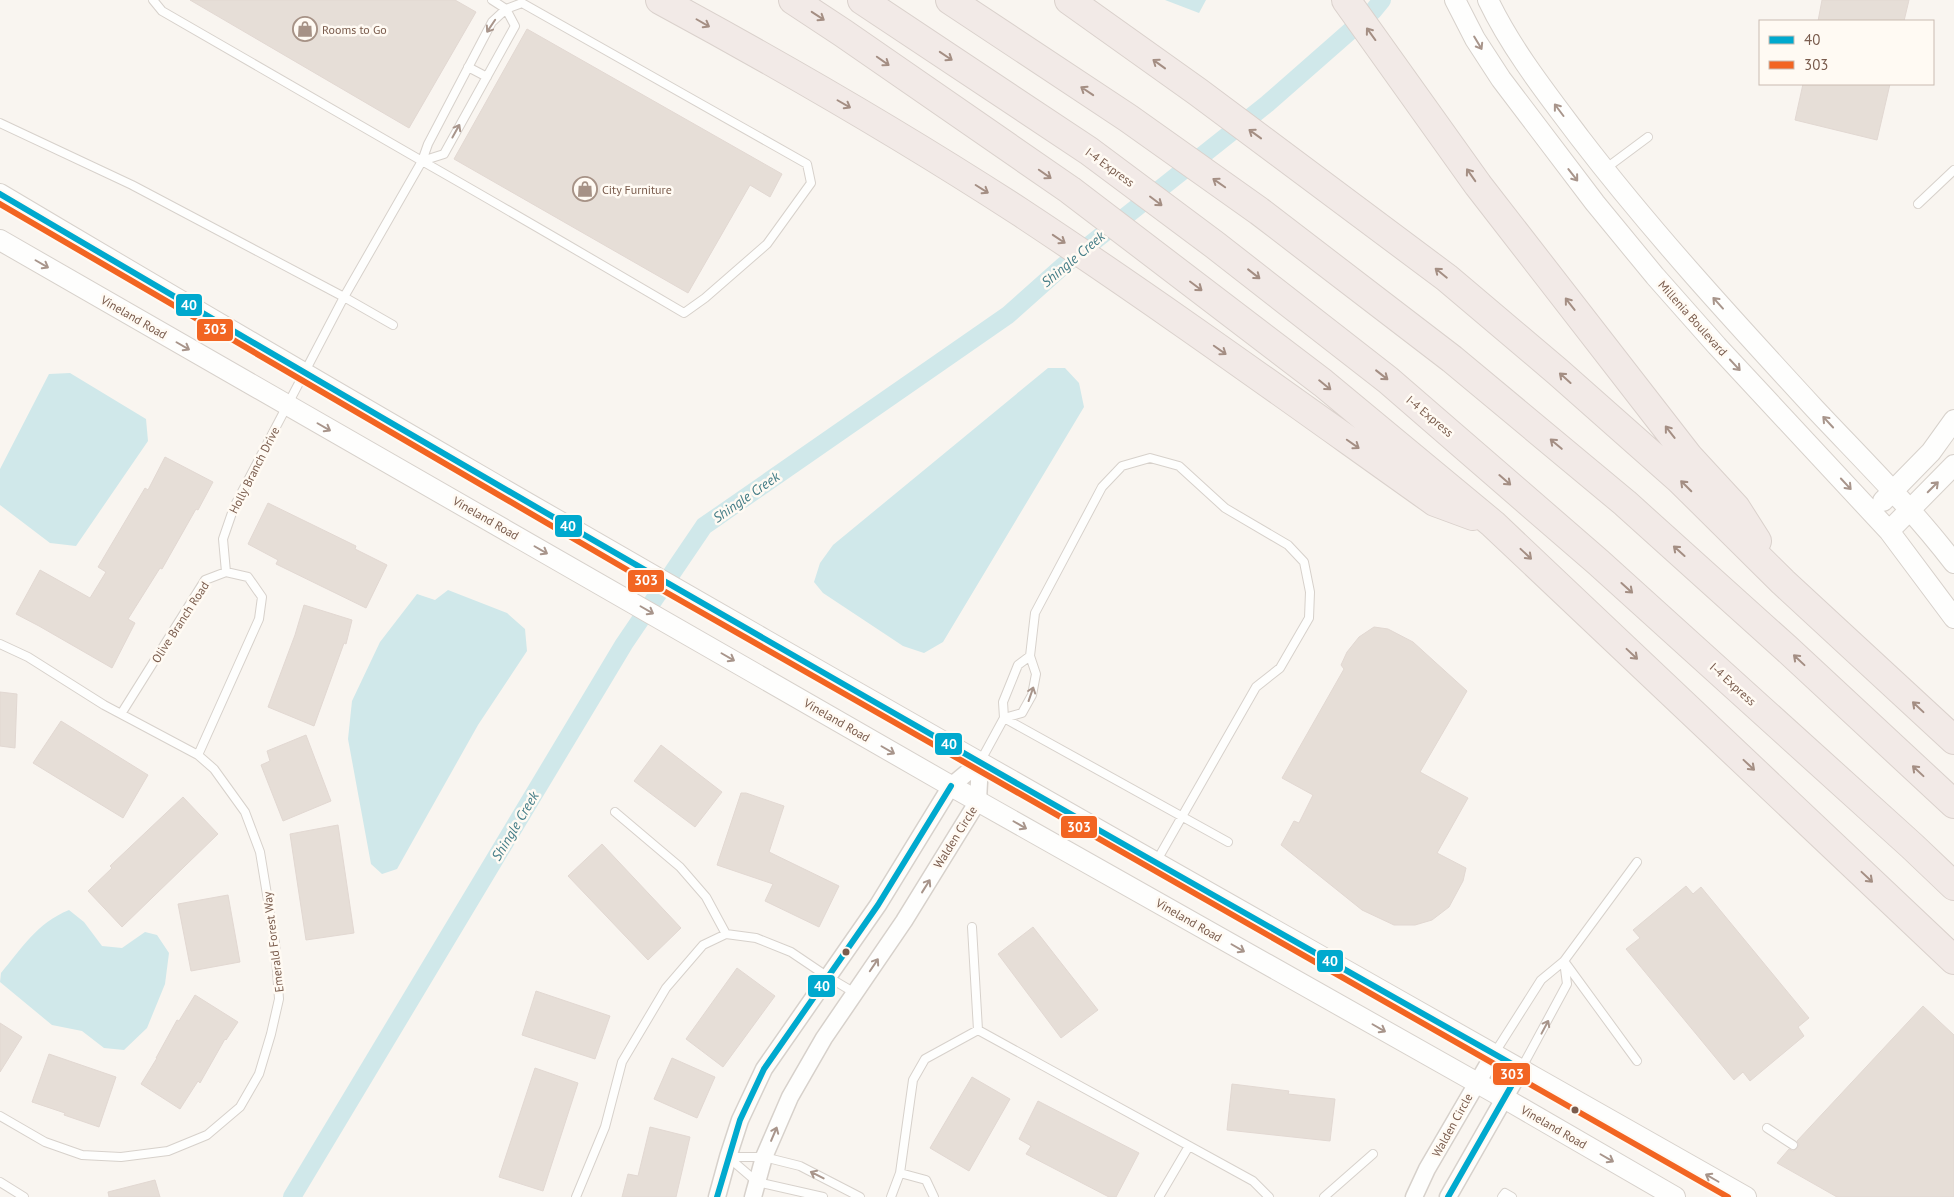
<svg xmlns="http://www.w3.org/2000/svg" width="1954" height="1197" viewBox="0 0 1954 1197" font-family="'PT Sans',sans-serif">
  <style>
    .water { fill: #d0e8ea }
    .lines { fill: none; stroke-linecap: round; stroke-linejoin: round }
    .canal { stroke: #d0e8ea; stroke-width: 18 }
    .building { fill: #e6ded7; stroke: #e2d8d2 }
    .service-casing { stroke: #d7d1cb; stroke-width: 10 }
    .minor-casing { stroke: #d7d1cb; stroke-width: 19 }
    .tertiary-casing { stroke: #d7d1cb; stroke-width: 22 }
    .motorway-casing { stroke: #dad1cc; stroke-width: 30 }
    .service { stroke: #fefefd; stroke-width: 8 }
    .minor { stroke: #fefefd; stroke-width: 16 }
    .tertiary { stroke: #fefefd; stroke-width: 20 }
    .motorway { stroke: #f2eae7; stroke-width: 28 }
    .bus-1-casing { stroke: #fffaf3; stroke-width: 10 }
    .bus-2-casing { stroke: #fffaf3; stroke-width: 10 }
    .bus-1 { stroke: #00a9ce; stroke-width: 6 }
    .bus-2 { stroke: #f26522; stroke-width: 6 }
    .oneway { stroke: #a48e83 }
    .oneway2 { stroke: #a8958b }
    .bus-dot { fill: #7a5c4d; stroke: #fffaf3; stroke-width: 2 }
    .labels { text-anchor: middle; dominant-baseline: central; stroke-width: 5; stroke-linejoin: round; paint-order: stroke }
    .poi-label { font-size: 12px; fill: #7a5c4d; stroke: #fffaf3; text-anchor: start }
    .street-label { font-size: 12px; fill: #7a5c4d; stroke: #fffaf3 }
    .water-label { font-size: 14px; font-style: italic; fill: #437c86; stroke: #fffaf3 }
    .line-badge { stroke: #fffaf3; stroke-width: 2 }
    .badge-label { font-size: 14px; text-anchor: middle; font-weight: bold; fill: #fff }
  </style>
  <rect width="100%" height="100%" fill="#f9f5f0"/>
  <path class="water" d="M1165 0H1206L1199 13Z
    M1048 368H1065L1079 383 1084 407 943 642 924 653 903 646 823 593 814 582 820 563 833 545Z
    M70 373 146 419 148 441 76 546 50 543 0 505V469L49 374Z
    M448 590 507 613 525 629 527 651 478 725 397 869 382 874 371 864 348 739 352 701 380 642 417 594 435 600Z
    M69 910 84 922 102 946 122 948 145 932 157 935 169 953 165 984 147 1028 124 1050 104 1048 82 1031 52 1025 0 982 1 973C22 948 37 923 69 910Z"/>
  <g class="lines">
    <path class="canal" d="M292 1197 624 644 704 526 1008 315 1063 266 1267 104 1373 11 1382 0"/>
  </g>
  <path class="building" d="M190 0H455L476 12 409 128Z
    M1822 0H1909L1904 21H1818Z
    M527 29 782 174 770 197 750 185 688 293 454 159Z
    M1803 84H1890L1877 140 1795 120Z
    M165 457 213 482 198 510 196 509 162 569 160 568 128 619 135 623 112 668 39 626 16 614 40 570 90 598 106 572 98 567 145 488 148 490Z
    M268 503 356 546 355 549 387 565 366 608 276 564 278 560 248 544Z
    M304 605 352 620 346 644 344 643 314 726 268 707 295 635Z
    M1374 627 1388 629 1413 642 1467 691 1420 772 1468 798 1437 853 1466 868 1463 881 1449 907 1432 920 1415 925H1394L1362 910 1281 845 1294 821 1299 823 1313 795 1282 778 1344 669 1341 665 1347 652 1359 637Z
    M0 692 17 694 15 748 0 746Z
    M61 721 148 775 123 818 33 763Z
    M306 735 331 801 283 821 261 765 270 761 267 751Z
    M661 745 722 792 695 827 634 781Z
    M741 793H746L784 806 769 852 839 886 819 927 765 901 773 884 717 865Z
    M183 797 218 834 122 927 88 891 112 868 110 866Z
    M338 825 354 933 306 940 290 834Z
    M602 844 681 928 648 960 568 876Z
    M1686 886 1693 894 1701 887 1809 1018 1798 1027 1804 1036 1750 1081 1743 1072 1734 1080 1626 949 1640 938 1633 930Z
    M228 895 240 962 191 971 178 904Z
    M1033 927 1098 1010 1061 1038 998 954Z
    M737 968 775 996 723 1067 686 1039Z
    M536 991 610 1016 595 1059 522 1035Z
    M195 995 238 1022 226 1040 225 1039 200 1083 198 1081 180 1109 141 1084 157 1058H156L177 1020 179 1021Z
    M1923 1006 1954 1035V1197H1837L1777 1163 1789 1149 1793 1151 1797 1148 1799 1145 1797 1141Z
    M0 1023 22 1037 0 1072Z
    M49 1054 116 1077 99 1127 64 1115 65 1113 32 1102Z
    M672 1058 715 1077 697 1118 654 1099Z
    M535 1068 578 1083 543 1191 499 1177Z
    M972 1077 1010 1099 969 1171 930 1148Z
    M1232 1084 1289 1091 1288 1094 1335 1099 1330 1141 1227 1130Z
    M1038 1101 1139 1153 1116 1197H1109L1026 1154 1031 1146 1019 1139Z
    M650 1127 690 1137 676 1197H622L628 1174 638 1176Z
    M155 1180 160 1197H109L108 1192Z"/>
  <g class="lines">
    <defs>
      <path id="service" d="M153 0 162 11 422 161 444 154 515 26 506 9 492 22 428 144 422 161
        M468 67 487 77
        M0 123 132 185 344 297 234 507 223 539 226 572
        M1605 169 1648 137
        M1918 204 1954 170
        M393 325 344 297 422 161C510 211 597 262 684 313L705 298 767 244 811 183 807 164 522 3 506 9 492 0
        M0 644 28 657 104 705 198 755 214 769 245 812 260 852 275 943 279 999 271 1034 259 1074 240 1107 207 1135 168 1151 121 1157 82 1155 45 1142 0 1116
        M121 714 205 580 226 572 248 577 262 597 259 619 198 755
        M1004 718 1022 713 1032 695 1036 674 1030 656 1035 613 1102 487 1122 466 1150 458 1179 466 1225 508 1288 545 1304 562 1310 592 1309 618 1280 668 1256 687 1156 862
        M1004 718 1228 842
        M980 762 1004 718 1003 702 1018 665 1030 656
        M615 812 680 867 706 897 726 934
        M972 927 978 1030
        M1494 1054 1541 980 1564 961 1567 984 1521 1069
        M1637 1061 1564 961 1637 862
        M1767 1128 1793 1145
        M728 1157H764L800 1166 860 1197
        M728 1157 757 1182 823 1197
        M900 1173 926 1180 934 1197
        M0 1182 24 1197
        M576 1197 605 1127 622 1062 666 988 703 945 726 934 756 938 791 952 828 977 855 993
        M891 1197 900 1173 913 1080 925 1059 978 1030 1253 1181 1269 1197
        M1159 1197 1189 1146
        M1324 1197 1373 1154
        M1502 1197 1505 1193 1512 1197"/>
      <path id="minor" d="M717 1197 728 1157 740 1120 764 1069 878 905 951 786 980 762
        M753 1197 764 1157 790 1097 824 1038 904 921 978 801 980 762
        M1414 1197 1427 1169 1494 1054
        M1448 1197 1521 1069"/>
      <path id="tertiary" d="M1455 0 1475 39 1501 79 1595 203 1655 276 1717 346 1889 531 1954 618
        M1488 0C1512 50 1547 94 1580 138 1653 233 1734 321 1815 409 1862 459 1912 508 1954 563
        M0 194C577 537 1162 866 1746 1197
        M0 240 951 786 1504 1098 1675 1197
        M1883 501 1931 452 1954 420
        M1889 531 1954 465"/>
      <path id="motorway" d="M660 0C782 66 903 136 1020 212 1161 305 1297 404 1435 502L1473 516
        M793 0 843 33 1070 190 1323 383 1493 524 1954 960
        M862 0 1089 151 1215 245 1388 380 1598 562 1912 846 1954 886
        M950 0 1128 118 1259 211 1452 359 1625 503 1786 648 1954 804
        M1069 0 1198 92 1447 278 1558 372 1680 480 1783 582 1954 740
        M1346 0 1478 185 1689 457 1736 508 1757 541"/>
    </defs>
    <use href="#service" class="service-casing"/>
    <use href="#minor" class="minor-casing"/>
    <use href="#tertiary" class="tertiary-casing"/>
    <use href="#motorway" class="motorway-casing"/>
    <use href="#service" class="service"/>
    <use href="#minor" class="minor"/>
    <use href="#tertiary" class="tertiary"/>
    <use href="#motorway" class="motorway"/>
    <defs>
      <path id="bus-1" d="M0 194C504 491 1011 782 1521 1069
        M717 1197 740 1120 764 1069 878 905 951 786
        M1448 1197 1521 1069"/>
      <path id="bus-2" d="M0 204 648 582 1728 1197"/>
    </defs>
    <use href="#bus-1" class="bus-1-casing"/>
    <use href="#bus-2" class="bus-2-casing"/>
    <use href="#bus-1" class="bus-1"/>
    <use href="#bus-2" class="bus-2"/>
  </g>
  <defs><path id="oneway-shaft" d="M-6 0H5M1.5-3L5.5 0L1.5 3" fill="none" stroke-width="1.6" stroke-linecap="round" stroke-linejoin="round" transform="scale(1.25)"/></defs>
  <g class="oneway">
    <use href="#oneway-shaft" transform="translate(818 16) rotate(33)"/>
    <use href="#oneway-shaft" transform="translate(703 23) rotate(30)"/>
    <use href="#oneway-shaft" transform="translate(1371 34) rotate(-126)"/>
    <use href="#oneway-shaft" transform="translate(946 56) rotate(34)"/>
    <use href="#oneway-shaft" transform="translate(883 61) rotate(35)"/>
    <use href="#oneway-shaft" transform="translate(1159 64) rotate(-144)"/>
    <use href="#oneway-shaft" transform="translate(1087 91) rotate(-146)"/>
    <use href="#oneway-shaft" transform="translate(844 104) rotate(30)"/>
    <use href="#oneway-shaft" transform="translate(1255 134) rotate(-144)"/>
    <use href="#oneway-shaft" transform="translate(1045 174) rotate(35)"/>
    <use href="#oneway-shaft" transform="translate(1471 175) rotate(-125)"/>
    <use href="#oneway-shaft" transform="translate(1219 183) rotate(-145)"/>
    <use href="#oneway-shaft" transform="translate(982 189) rotate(32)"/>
    <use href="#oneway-shaft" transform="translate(1156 201) rotate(37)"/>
    <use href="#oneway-shaft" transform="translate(1059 239) rotate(34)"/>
    <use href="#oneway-shaft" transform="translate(1441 273) rotate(-141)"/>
    <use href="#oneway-shaft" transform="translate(1254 274) rotate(38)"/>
    <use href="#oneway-shaft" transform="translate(1196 286) rotate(37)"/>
    <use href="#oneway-shaft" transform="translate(1570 304) rotate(-128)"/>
    <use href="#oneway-shaft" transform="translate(1220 350) rotate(35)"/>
    <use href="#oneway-shaft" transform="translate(1382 375) rotate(38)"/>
    <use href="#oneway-shaft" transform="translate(1565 378) rotate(-138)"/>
    <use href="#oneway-shaft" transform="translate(1325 385) rotate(39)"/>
    <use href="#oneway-shaft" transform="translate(1670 432) rotate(-128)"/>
    <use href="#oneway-shaft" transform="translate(1353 444) rotate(35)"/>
    <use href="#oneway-shaft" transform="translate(1556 444) rotate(-140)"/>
    <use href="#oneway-shaft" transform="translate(1505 480) rotate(41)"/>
    <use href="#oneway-shaft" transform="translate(1686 486) rotate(-135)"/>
    <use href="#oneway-shaft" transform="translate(1679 551) rotate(-138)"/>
    <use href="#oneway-shaft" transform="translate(1526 554) rotate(43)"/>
    <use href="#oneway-shaft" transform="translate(1627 588) rotate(42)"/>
    <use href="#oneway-shaft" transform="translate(1632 654) rotate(43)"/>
    <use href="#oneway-shaft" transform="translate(1799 660) rotate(-137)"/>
    <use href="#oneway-shaft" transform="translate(1918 707) rotate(-137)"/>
    <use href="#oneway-shaft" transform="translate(1749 765) rotate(43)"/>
    <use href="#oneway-shaft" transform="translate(1918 771) rotate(-137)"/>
    <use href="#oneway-shaft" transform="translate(1867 877) rotate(43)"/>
  </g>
  <g class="oneway2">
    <use href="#oneway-shaft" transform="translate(491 26) rotate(124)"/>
    <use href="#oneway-shaft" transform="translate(1478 43) rotate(59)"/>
    <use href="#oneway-shaft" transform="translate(1559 110) rotate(-127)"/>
    <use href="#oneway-shaft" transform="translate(456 131) rotate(-61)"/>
    <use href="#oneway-shaft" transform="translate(1573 175) rotate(52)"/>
    <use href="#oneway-shaft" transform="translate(42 264) rotate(30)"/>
    <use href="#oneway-shaft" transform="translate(1718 303) rotate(-132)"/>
    <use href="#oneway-shaft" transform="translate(183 346) rotate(30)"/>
    <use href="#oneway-shaft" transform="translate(1735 365) rotate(47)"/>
    <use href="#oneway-shaft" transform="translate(1828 422) rotate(-133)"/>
    <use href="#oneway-shaft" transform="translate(324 427) rotate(30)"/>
    <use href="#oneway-shaft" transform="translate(1846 484) rotate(47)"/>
    <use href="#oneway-shaft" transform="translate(1933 487) rotate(-45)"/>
    <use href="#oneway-shaft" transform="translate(541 550) rotate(30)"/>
    <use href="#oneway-shaft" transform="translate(647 610) rotate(30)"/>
    <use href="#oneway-shaft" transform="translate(728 657) rotate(30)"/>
    <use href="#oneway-shaft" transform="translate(1031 694) rotate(-71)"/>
    <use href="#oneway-shaft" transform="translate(888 750) rotate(30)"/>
    <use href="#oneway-shaft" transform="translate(1020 825) rotate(30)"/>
    <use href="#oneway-shaft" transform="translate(926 886) rotate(-58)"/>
    <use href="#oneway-shaft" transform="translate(1238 948) rotate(30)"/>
    <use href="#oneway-shaft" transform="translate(874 965) rotate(-56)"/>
    <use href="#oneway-shaft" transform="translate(1545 1027) rotate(-62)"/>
    <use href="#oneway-shaft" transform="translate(1379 1028) rotate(30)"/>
    <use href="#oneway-shaft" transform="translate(774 1134) rotate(-67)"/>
    <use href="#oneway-shaft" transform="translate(1607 1158) rotate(30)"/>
    <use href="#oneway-shaft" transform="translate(817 1175) rotate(-153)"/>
    <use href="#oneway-shaft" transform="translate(1712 1178) rotate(-150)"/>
  </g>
  <defs>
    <symbol id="shop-ring" viewBox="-11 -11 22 22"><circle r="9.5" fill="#fffaf3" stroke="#a69286" stroke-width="1.5"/><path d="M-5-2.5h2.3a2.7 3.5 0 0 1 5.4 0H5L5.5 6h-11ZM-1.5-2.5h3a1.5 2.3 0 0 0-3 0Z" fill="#a69286"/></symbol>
  </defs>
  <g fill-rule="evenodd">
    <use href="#shop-ring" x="291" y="15" width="28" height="28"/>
    <use href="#shop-ring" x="571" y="175" width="28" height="28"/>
  </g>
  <g class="bus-dot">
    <circle cx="846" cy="952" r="4.5"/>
    <circle cx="1575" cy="1110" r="4.5"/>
  </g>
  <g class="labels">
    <g class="poi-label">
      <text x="322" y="29">Rooms to Go</text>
      <text x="602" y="189">City Furniture</text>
    </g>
    <g class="street-label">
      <text transform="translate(1110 167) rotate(36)">I-4 Express</text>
      <text transform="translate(134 317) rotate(30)">Vineland Road</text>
      <text transform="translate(1693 318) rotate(48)">Millenia Boulevard</text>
      <text transform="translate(1430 416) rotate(40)">I-4 Express</text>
      <text transform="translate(254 470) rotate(-63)">Holly Branch Drive</text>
      <text transform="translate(486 518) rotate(30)">Vineland Road</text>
      <text transform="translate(180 622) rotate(-57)">Olive Branch Road</text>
      <text transform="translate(1733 684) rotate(42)">I-4 Express</text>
      <text transform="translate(837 720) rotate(30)">Vineland Road</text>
      <text transform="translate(955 837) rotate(-58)">Walden Circle</text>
      <text transform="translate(1189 920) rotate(30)">Vineland Road</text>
      <text transform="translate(273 942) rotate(-97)">Emerald Forest Way</text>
      <text transform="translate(1452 1125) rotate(-61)">Walden Circle</text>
      <text transform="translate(1554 1127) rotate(30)">Vineland Road</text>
    </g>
    <g class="water-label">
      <text transform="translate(1073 259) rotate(-40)">Shingle Creek</text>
      <text transform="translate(746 497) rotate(-35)">Shingle Creek</text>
      <text transform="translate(515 826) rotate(-59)">Shingle Creek</text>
    </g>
  </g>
  <g class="line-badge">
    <rect x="175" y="293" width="28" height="24" rx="5" fill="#00a9ce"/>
    <rect x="196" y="318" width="38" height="24" rx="5" fill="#f26522"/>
    <rect x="554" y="514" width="29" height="24" rx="5" fill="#00a9ce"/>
    <rect x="627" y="569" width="38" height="24" rx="5" fill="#f26522"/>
    <rect x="934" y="732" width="29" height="24" rx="5" fill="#00a9ce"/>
    <rect x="1060" y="815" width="38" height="24" rx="5" fill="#f26522"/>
    <rect x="1316" y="949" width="28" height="24" rx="5" fill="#00a9ce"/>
    <rect x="807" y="974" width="29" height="24" rx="5" fill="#00a9ce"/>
    <rect x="1492" y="1062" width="39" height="24" rx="5" fill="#f26522"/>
  </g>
  <g class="badge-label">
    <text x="189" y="310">40</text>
    <text x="215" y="334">303</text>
    <text x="568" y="531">40</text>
    <text x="646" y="585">303</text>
    <text x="949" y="749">40</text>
    <text x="1079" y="832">303</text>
    <text x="1330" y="966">40</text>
    <text x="822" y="991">40</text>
    <text x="1512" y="1079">303</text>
  </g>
  <rect x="1759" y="20" width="175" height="65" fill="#fffaf3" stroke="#cabbb1"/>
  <rect x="1769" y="36" width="25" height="8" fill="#00a9ce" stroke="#cabbb1"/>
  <text x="1804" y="45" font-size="15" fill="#7a5c4d">40</text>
  <rect x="1769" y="61" width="25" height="8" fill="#f26522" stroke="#cabbb1"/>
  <text x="1804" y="70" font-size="15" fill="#7a5c4d">303</text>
</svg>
